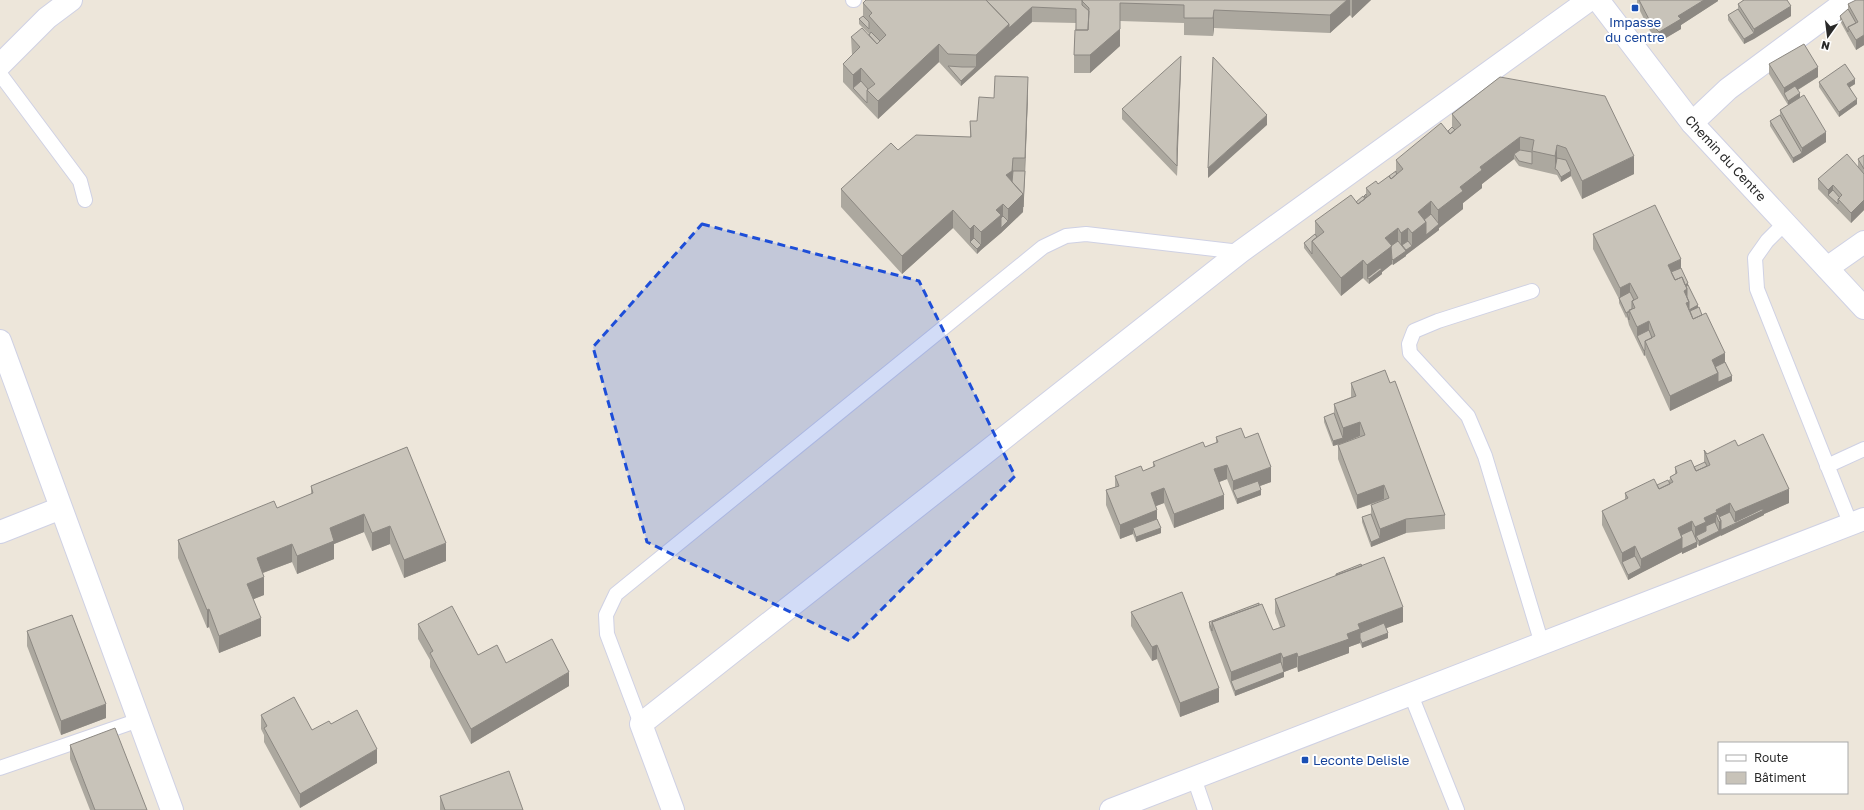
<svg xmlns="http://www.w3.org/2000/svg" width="1864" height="810" viewBox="0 0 1864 810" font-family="'Golos Text',sans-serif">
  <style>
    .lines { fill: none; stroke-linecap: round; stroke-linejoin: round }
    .lane-casing { stroke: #cfd1e4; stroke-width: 16 }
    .street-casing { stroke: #cfd1e4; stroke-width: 24 }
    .secondary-casing { stroke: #cfd1e4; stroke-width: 24 }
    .lane { stroke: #fff; stroke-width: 14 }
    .street { stroke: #fff; stroke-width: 22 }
    .secondary { stroke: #fff; stroke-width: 22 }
    .wall { fill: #aca89f }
    .shaded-wall { fill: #8c8882 }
    .building { fill: #c8c3b9; stroke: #8c8882 }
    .marked { fill: #1d4ed8; fill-opacity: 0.2; stroke: #1d4ed8; stroke-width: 3; stroke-dasharray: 8 5; stroke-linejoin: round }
    .transit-dot { fill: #1a4fb4; stroke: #fff; stroke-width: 1.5 }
    .labels { text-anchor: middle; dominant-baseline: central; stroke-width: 4; stroke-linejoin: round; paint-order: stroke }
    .transit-label { font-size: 13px; fill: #164399; stroke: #fff }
    .street-label { font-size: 13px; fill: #292929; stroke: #fff }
  </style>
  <rect width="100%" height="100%" fill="#ede6da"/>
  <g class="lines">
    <defs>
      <path id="lane" d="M853 0H854
        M0 74 80 181 85 200
        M1785 223 1767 241 1755 258 1757 289 1851 525
        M1532 291 1438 321 1414 331 1409 344 1410 353 1468 416 1485 456 1542 644
        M1827 466 1864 449
        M1411 695 1457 810
        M641 724 607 634 606 615 616 594 1043 247 1066 236 1086 234 1240 252
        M0 768 139 720
        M1194 778 1205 810"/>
      <path id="street" d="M0 65 47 18 71 0
        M1692 123 1728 89 1848 0
        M1827 268 1864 242
        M0 341 172 810
        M0 532 61 508
        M673 810 641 724 1240 252 1589 0
        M1111 810 1864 519"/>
      <path id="secondary" d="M1598 0 1692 123 1864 308"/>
    </defs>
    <use href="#lane" class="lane-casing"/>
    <use href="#street" class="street-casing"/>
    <use href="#secondary" class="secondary-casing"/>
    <use href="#lane" class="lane"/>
    <use href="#street" class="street"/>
    <use href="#secondary" class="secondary"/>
  </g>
  <path class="wall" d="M866 0H1371L1352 18 1350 15 1330 33 1214 28 1213 36 1184 35V23L1120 21V46L1090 73H1074V55L1076 23 1032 22 961 86 939 62 878 119 843 82V64L852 55 851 37 869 34 859 24V19L863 16V3Z
    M1637 0H1718V1L1681 25V29L1659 42 1652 35 1637 5Z
    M1742 0H1787L1791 16 1744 44 1728 20V15L1738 9V4L1743 1Z
    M1864 0V45L1856 50 1840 21V16L1848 9V4Z
    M1769 64 1818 77 1798 90 1800 97 1826 142 1802 158 1793 163 1770 126V121L1780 115V110L1788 105 1769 74Z
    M1181 66 1177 159V176L1122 119V109Z
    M1500 77 1634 174 1582 199 1571 176 1561 182 1557 175 1519 166 1514 159 1482 184V188L1463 203V209L1439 228V230L1426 240 1406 255V254V256L1393 265 1392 264 1382 272V274L1369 284 1363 278 1341 296 1304 248V243L1315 234V221L1356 202 1364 197V196L1366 194V188L1378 184 1396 171V160L1448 131 1452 127V114Z
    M1819 82 1855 84 1850 87 1857 104 1839 117 1819 87Z
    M1028 95 1023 212 1001 233 981 250 977 254 953 228 902 274 841 207V189L898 150 970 137V121H977L994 98Z
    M1864 155V210L1851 223 1818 189V179L1858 167V159Z
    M1593 234 1681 268 1698 307 1725 362 1732 381 1670 411 1645 355 1644 356 1629 325 1627 317 1626 318 1619 303V299L1593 249Z
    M1351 383 1445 515V529L1406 533 1371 547 1362 522V517L1371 514V505L1384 500 1357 509 1338 459V445L1360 437V436L1343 443 1333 446 1324 422V417L1334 413V404L1351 397Z
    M1216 437 1245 438 1271 482 1260 486 1261 495 1237 504 1227 479 1219 482 1224 509 1174 528 1164 503 1156 506 1157 519 1161 533 1136 542 1133 534 1120 539 1106 505V490L1115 487V476L1143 471 1153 467V462L1205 447 1216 443Z
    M1738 446 1789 503 1764 514V515L1699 546 1697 544V547L1682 554V552L1641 573 1628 580 1602 525V511L1625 500V493L1669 482V480L1670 479V477L1675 474V467H1694L1704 463V450L1707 454Z
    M407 447 446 561 404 578 390 544 372 551 364 532 334 544V559L297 574 292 562 263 573 264 595 253 599 261 636 219 653 209 627 207 628 178 558V540L277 508 311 494V486Z
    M1362 566 1403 622 1386 628 1388 638 1362 648 1360 643 1349 647V653L1298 672 1297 667 1284 672V677L1235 696 1209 627V622L1273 630 1280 627 1275 613V599L1336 576V574Z
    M1131 612 1219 702 1180 717 1157 659 1152 661 1131 626Z
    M418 624 478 655 506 663 569 686 471 744 430 667V660L418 639Z
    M27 631 106 718 61 735 27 646Z
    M261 715 312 730 331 724 377 763 300 808 264 742V735L261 729Z
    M70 745 147 810H90L70 759Z
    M440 796 523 810H440Z"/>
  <path class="shaded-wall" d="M1347 0H1350V15L1330 33V15Z
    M1352 0H1371L1352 18Z
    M1704 0H1718V1L1681 25V29L1659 42V32L1678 16Z
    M1120 3V46L1090 73V55Z
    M1791 6V16L1754 39V29Z
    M1032 7V22L961 86V81L976 67V55L1009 24Z
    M1214 10V28L1213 36V18Z
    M1754 33V39L1744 44V39Z
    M1864 35V45L1856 50V40Z
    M939 44V62L878 119V101Z
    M1181 56V66L1177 176V149Z
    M1818 67V77L1786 97 1784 93V88Z
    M861 68V86L853 88V75Z
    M1028 77V95L1025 176 1023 212Z
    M1855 79V84L1847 89V84Z
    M1800 93V98L1788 106V101Z
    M1857 99V104L1839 117V112Z
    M1267 115V125L1208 178V168Z
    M1826 132V142L1802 158 1793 163V158L1802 153V148Z
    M1520 137V155L1514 154V159L1482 184V188L1463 203V209L1439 228V230L1406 255V250L1412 246V233L1418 212 1431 201V219L1438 225V210L1460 187 1480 167Z
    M1557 145V163L1555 169V156Z
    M1634 156V174L1582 199V181Z
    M1013 158V176L1012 189 1006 175Z
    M1571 171V176L1561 182V177Z
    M1833 185V195H1828V190Z
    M1023 194V212L1001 233 981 250 977 254V249L981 245V232L996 210 1003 204V221H1008V209Z
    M1864 200V210L1851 223V213Z
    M953 210V228L902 274V256Z
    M974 225V243L970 242V229Z
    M1398 228V246L1392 250V264L1382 272V274L1369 284V279L1367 278V265L1385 238Z
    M1408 228V246L1402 245V250L1401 251V233Z
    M1406 251V256L1393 265V260Z
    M1681 259V273L1668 274V265Z
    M1363 260V278L1341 296V278Z
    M1630 283V298L1620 302V288Z
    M1688 283 1689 302 1698 305V310L1689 316 1684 291 1675 290Z
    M1649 321V335L1637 336V327Z
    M1645 350V355L1644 356V351Z
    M1725 353V368L1712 369V360Z
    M1718 373 1732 376V381L1670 411V396Z
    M1360 422V436L1343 443 1333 446V441L1343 438V428Z
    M1227 465V479L1214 484V469Z
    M1271 467V482L1235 495 1233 490V496V481Z
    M1384 485V499L1357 509V495Z
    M1164 488V503L1151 508V493Z
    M1789 489V503L1764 514V515L1721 536V530L1735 524V512Z
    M1261 490V495L1237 504V499Z
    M1224 495V509L1174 528V514Z
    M1730 503V517L1721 521V535L1719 536V522L1716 515V527L1696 536V541L1695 542V527L1704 518 1716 510Z
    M1157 510V524L1133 528V534L1120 539V525Z
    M364 514V532L334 544V559L297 574V556L330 528Z
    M1406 519V533L1371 547V542L1380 538V529Z
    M1692 521V535L1697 542V547L1682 554V552L1641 573 1628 580V575L1641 568V559L1678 528Z
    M390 526V544L372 551V533Z
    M1161 528V533L1136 542V537Z
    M1719 531V536L1699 546V541Z
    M446 543V561L404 578V560Z
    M292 544V562L257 575V558Z
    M1635 546V561L1622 562V553Z
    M264 577V595L247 602V584Z
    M1403 607V622L1360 638V643L1349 647V653L1298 672V657L1347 634 1358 624Z
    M209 609V627L207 628V610Z
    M261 618V636L219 653V636Z
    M1388 633V638L1362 648V643Z
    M1157 645V659L1152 661V647Z
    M1281 653V667L1231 681V672Z
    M1297 653V667L1284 672V677L1235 696V691L1283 672V658Z
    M569 672V686L471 744V729Z
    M1219 688V702L1180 717V703Z
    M106 704V718L61 735V721Z
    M377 749V763L300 808V794Z"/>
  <path class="building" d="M866 0H986L1009 24 976 55 948 54 939 44 878 101 867 90 875 84 861 68 853 75 843 64 860 47 851 37 862 28 877 44 886 35 869 16 872 13 863 3Z
    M986 0H1082V5L1089 11 1088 30H1076V9L1032 7 1009 28V24Z
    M1082 0H1347L1330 15 1214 10 1213 18H1184V5L1120 3V29L1090 55H1074L1075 30H1088L1089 8 1082 1Z
    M1639 0H1704L1678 16 1681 19 1659 32 1652 25Z
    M1744 0H1787L1791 6 1754 29 1738 4Z
    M1856 0H1864V35L1856 40 1848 27 1858 22 1848 4Z
    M1738 9 1754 33 1744 39 1728 15Z
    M1848 9 1856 23 1848 27V32L1840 16Z
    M863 16 869 22V29L859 19Z
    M871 32 880 41 877 44 869 35Z
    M1804 44 1818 67 1784 88 1769 64Z
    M1181 56 1177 149V166L1122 109Z
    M1213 57 1267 115 1208 168Z
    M1845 64 1855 79 1847 84 1857 99 1839 112 1819 82Z
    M948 66 962 67H976L961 81Z
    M995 76 1028 77 1025 158H1013L1012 171 1006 175 1023 194 1008 209 1003 204 996 210 1001 215 981 232 974 225 970 229 953 210 902 256 841 189 891 143 898 150 916 135 971 137 970 121H977L979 97 994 98Z
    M1500 77 1605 96 1634 156 1582 181 1566 148 1557 145 1555 156 1532 151 1534 140 1520 137 1480 167 1482 170 1460 187 1463 191 1438 210 1431 201 1418 212 1426 222 1412 233 1408 228 1401 233 1398 228 1385 238 1392 246 1367 265 1363 260 1341 278 1312 241 1324 232 1315 221 1351 195 1358 204 1371 194 1366 188 1376 181 1378 184 1389 176 1391 179 1403 169 1396 160 1441 123 1450 134 1461 125 1452 114Z
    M861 81 868 89 867 90V103L853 88Z
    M1795 86 1800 93 1788 101 1784 93Z
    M1804 95 1826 132 1802 148 1780 110Z
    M1780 115 1802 153 1793 158 1770 121Z
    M1452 127 1455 130 1450 134 1448 131Z
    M1520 150 1532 152V164L1519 161 1514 154Z
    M1847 154 1864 174V200L1851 213 1838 199 1842 195 1833 185 1828 190 1818 179Z
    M1864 155V169L1858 159Z
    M1557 158 1566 160 1571 171 1561 177 1557 170 1555 169Z
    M1013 171H1025L1023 207V194L1012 182Z
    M1396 171V173L1397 174 1391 179 1389 176Z
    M1833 190 1840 198 1838 199V204L1828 195Z
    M1366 194V198L1364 196Z
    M1363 196 1365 199 1358 204 1356 202Z
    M1655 205 1681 259 1668 265 1675 280 1682 277 1687 289 1684 291 1689 302 1686 303 1693 319 1706 313 1725 353 1712 360 1718 373 1670 396 1645 341 1655 336 1649 321 1637 327 1629 310 1635 308 1632 301 1638 298 1630 283 1620 288 1593 234Z
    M1431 214 1439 224 1426 235V222L1424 220Z
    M1003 216 1008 221 1001 228V218Z
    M1315 234 1317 237 1312 241V254L1304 243Z
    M974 238 981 245 977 249 970 242Z
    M1398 241 1406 251 1393 260 1392 259 1391 246Z
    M1408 241 1412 246 1406 250 1402 245Z
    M1380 268 1382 269 1369 279 1367 278Z
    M1681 268 1688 283 1685 285 1682 277 1675 280 1671 272Z
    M1688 285 1698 305 1689 310V302L1687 297V289L1686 286Z
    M1630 292 1634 300 1632 301V309L1626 313 1619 298Z
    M1699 307 1702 315 1693 319 1690 311Z
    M1629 312V320L1627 313Z
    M1649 330 1652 338 1645 341V350L1644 351 1637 336Z
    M1725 362 1732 376 1718 382V373L1715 367Z
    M1385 370 1390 383 1395 381 1445 515 1406 519 1380 529 1371 505 1389 498 1384 485 1357 495 1338 445 1365 435 1360 422 1343 428 1334 404 1356 396 1351 383Z
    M1334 413 1343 438 1333 441 1324 417Z
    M1241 428 1245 438 1258 433 1271 467 1233 481 1227 465 1214 469 1224 495 1174 514 1164 488 1151 493 1157 510 1120 525 1106 490 1119 486 1115 476 1141 466 1143 471 1155 466 1153 462 1203 442 1205 447 1218 442 1216 437Z
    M1763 434 1789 489 1735 512 1730 503 1716 510 1717 512 1704 518 1706 522 1695 527 1692 521 1678 528 1682 538 1641 559 1635 546 1622 553 1602 511 1628 498 1625 493 1654 479 1659 489 1673 482 1670 477 1677 473 1675 467 1691 460 1696 471 1710 465 1704 450 1707 454 1735 440 1738 446Z
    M407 447 446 543 404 560 390 526 372 533 364 514 330 528 334 541 297 556 292 544 257 558 264 577 247 584 261 618 219 636 209 609 207 610 178 540 274 501 277 508 313 493 311 486Z
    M1705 462 1707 466 1696 471 1694 467Z
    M1668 480 1670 484 1659 489 1657 485Z
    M1258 481 1261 490 1237 499 1233 490Z
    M1762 509 1764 510 1721 530V521L1719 517 1730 512 1735 522Z
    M1371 514 1380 538 1371 542 1362 517Z
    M1718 514 1721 521 1719 522 1716 515Z
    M1157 519 1161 528 1136 537 1133 528Z
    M1715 522 1719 531 1699 541 1696 536 1706 531V526Z
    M1692 530 1697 542 1682 549V538L1681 535Z
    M1635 556 1641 568 1628 575 1622 562Z
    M1384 557 1403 607 1358 624 1360 629 1347 634 1349 639 1298 657 1297 653 1283 658 1281 653 1231 672 1212 622 1262 604 1273 630 1285 626 1275 599Z
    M1361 564 1362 566 1336 575V574Z
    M1182 592 1219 688 1180 703 1157 645 1152 647 1131 612Z
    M1259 603V605L1212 622V631L1209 622Z
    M452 606 478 655 497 645 506 663 552 639 569 672 471 729 430 653 433 651 418 624Z
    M72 615 106 704 61 721 27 631Z
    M1384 623 1388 633 1362 643 1360 638V633Z
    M1281 662 1284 672 1235 691 1231 681Z
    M294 697 312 730 329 721 331 724 357 710 377 749 300 794 264 728 267 726 261 715Z
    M115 728 147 810H95L70 745Z
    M509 771 523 810H445L440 796Z"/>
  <path class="marked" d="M702 224 919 281 1015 476 850 641 647 542 593 347Z"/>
  <g class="transit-dot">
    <rect x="1631" y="4" width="8" height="8" rx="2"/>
    <rect x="1301" y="756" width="8" height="8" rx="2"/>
  </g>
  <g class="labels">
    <g class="transit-label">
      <text x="1635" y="22">Impasse<tspan x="1635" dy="15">du centre</tspan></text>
      <text x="1313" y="760" text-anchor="start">Leconte Delisle</text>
    </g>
    <g class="street-label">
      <text transform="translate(1726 158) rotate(47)">Chemin du Centre</text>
    </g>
  </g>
  <rect x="1718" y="742" width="130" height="52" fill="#ffffff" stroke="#a9a9a9"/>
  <rect x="1726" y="755" width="20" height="6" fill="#ffffff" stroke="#a9a9a9"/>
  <text x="1754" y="762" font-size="12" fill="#292929">Route</text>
  <rect x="1726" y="772" width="20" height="12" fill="#c8c3b9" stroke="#a9a9a9"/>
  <text x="1754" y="782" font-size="12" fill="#292929">Bâtiment</text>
  <g transform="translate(1828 36) rotate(194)" stroke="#ffffff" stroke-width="3" paint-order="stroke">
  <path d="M0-3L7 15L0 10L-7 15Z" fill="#292929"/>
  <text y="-6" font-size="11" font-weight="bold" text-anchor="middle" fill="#292929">N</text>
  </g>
</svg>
